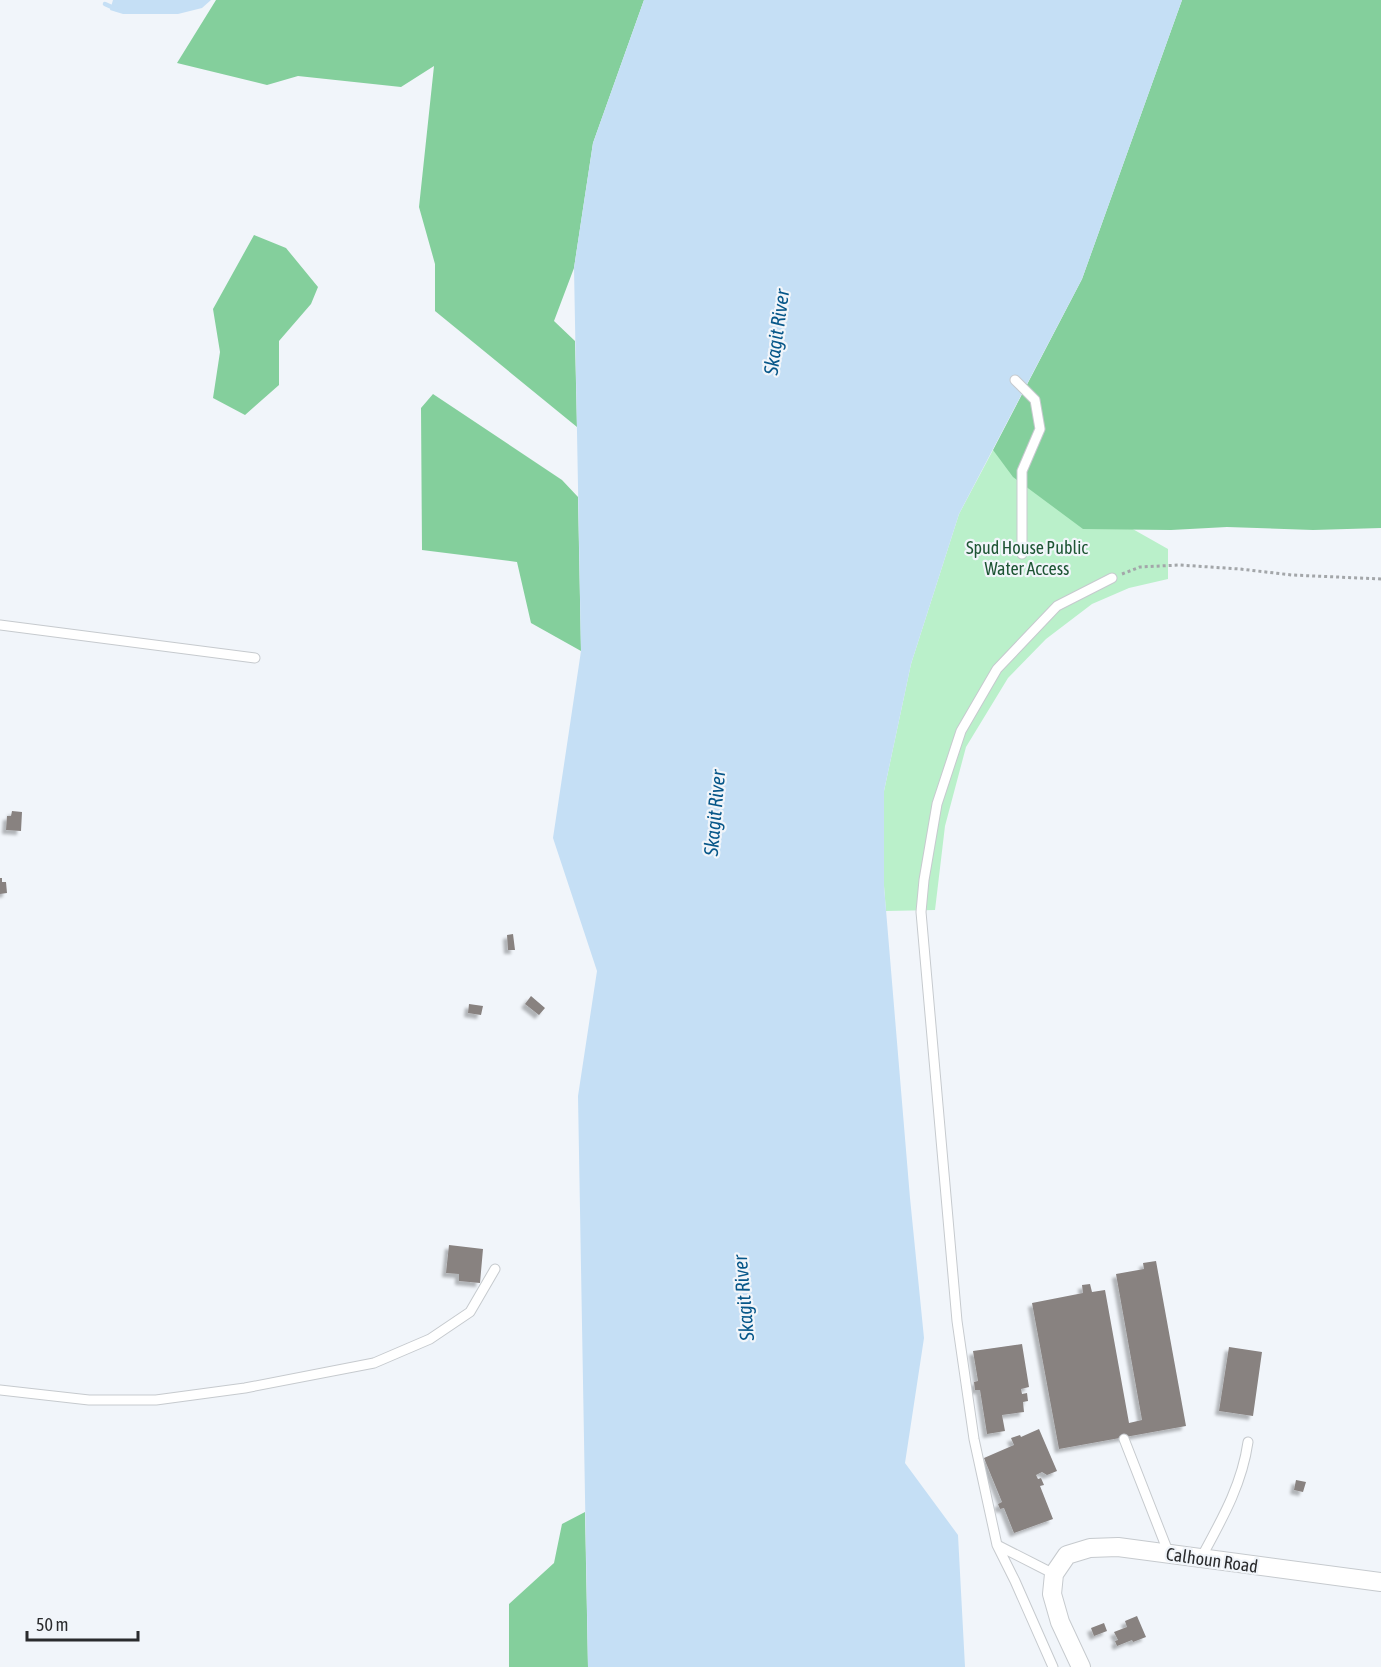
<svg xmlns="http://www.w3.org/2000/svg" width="1381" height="1667" viewBox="0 0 1381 1667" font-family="'Asap Condensed',sans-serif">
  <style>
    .green { fill: #baf0ca }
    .forest { fill: #84cf9c }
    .water { fill: #c5dff5 }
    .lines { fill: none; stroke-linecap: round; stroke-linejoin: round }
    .stream { stroke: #c5dff5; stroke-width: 4.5 }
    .building { fill: #888280; filter: url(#shadow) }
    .service-casing { stroke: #c6cace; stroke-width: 11 }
    .minor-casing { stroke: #c6cace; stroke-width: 20 }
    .path { stroke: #a3a6a9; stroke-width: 3; stroke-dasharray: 3 3; stroke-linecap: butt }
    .service { stroke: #fff; stroke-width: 9 }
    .minor { stroke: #fff; stroke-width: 18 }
    .labels { text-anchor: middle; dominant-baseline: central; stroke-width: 4.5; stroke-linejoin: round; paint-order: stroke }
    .park-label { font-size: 18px; fill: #1e5534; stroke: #f1f5fa }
    .street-label { font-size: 18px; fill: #2a2b2d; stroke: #f1f5fa }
    .water-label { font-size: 20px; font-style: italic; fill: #075789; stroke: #f1f5fa }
  </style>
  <defs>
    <filter id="shadow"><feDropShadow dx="-4" dy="4" stdDeviation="1.5" flood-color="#0004"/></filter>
  </defs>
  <rect width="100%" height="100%" fill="#f1f5fa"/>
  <path class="green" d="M993 450 1168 549V579L1129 588 1092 604 1046 639 1008 678 966 747 945 826 935 910 886 911 884 886V791L911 664 959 514Z"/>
  <path class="forest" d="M216 0H644L593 143 574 268 554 321 575 341 577 427 435 311V264L419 207 434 66 401 87 298 76 267 85 177 63Z
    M1182 0H1381V528L1313 530 1227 527 1171 530 1083 529 1013 477 993 450 1082 279Z
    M254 235 286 248 318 287 311 304 279 341V385L245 415 213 398 220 352 213 309Z
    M433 394 562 480 578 497 581 651 531 623 517 562 422 550 421 408Z
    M585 1512 588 1667H509V1604L554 1563 562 1524Z"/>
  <path class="water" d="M113 0H211L202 8 178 14H123L110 10Z
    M644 0H1182L1082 279 959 514 911 664 884 791V886L910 1198 924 1338 905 1463 958 1535 965 1667H588L578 1096 597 971 553 838 581 651 574 268 593 143Z"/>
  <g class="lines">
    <path class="stream" d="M105 4 116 9"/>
  </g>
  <path class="building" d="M12 811 22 812 21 831 6 830 7 816H11Z
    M0 878H2V882H6L7 893 0 894Z
    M513 934 515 950H508L507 935Z
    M531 996 545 1008 539 1015 525 1004Z
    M469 1004 483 1006 481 1015 468 1013Z
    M449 1245 483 1249 480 1283 459 1281V1274L446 1273Z
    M1156 1261 1186 1426 1059 1449 1032 1303 1083 1293 1082 1285 1090 1284 1092 1292 1105 1290 1129 1423 1142 1420 1116 1274 1144 1269 1143 1263Z
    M1022 1344 1029 1387 1021 1389 1022 1394 1027 1393 1028 1401 1023 1402 1024 1412 1002 1415 1005 1431 987 1434 980 1390H975L974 1382 978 1381 973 1351Z
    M1229 1347 1262 1352 1253 1416 1219 1411Z
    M1039 1429 1057 1471 1047 1475 1042 1472 1036 1475 1038 1479 1041 1478 1044 1485 1040 1486 1053 1519 1014 1533 1004 1508 1000 1509 998 1504 1002 1502 984 1458 1014 1445 1011 1438 1020 1435 1021 1437Z
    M1296 1480 1306 1482 1303 1492 1294 1490Z
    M1137 1616 1146 1637 1133 1642 1132 1640 1117 1646 1115 1641 1118 1640 1114 1632 1127 1627 1125 1621Z
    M1104 1623 1107 1631 1094 1636 1091 1628Z"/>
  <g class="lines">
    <defs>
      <path id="service" d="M1015 380 1035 400 1040 429 1022 471V554
        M0 625 255 658
        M0 1390 89 1400H156L245 1388 374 1363 430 1339 470 1312 495 1269
        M1124 1439 1169 1554
        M997 1545 1015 1581 1053 1667
        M1201 1558C1221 1521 1242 1485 1248 1442
        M1054 1574 997 1545 974 1439 957 1321 921 912 924 880 937 804 961 731 997 669 1057 606 1112 578"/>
      <path id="minor" d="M1081 1667 1060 1622 1052 1594 1054 1574 1067 1555 1090 1548 1118 1547 1381 1582"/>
    </defs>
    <use href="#service" class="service-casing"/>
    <use href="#minor" class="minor-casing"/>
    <path class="path" d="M1122 574 1140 567 1180 565 1240 569 1292 575 1381 579"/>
    <use href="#service" class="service"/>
    <use href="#minor" class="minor"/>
  </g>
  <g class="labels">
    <g class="park-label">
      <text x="1027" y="547">Spud House Public<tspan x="1027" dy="21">Water Access</tspan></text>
    </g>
    <g class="street-label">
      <text transform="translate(1212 1560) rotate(8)">Calhoun Road</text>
    </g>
    <g class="water-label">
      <text transform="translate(776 332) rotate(-82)">Skagit River</text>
      <text transform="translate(714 813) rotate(-85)">Skagit River</text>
      <text transform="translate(743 1298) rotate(-95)">Skagit River</text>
    </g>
  </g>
  <path d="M27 1631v9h111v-9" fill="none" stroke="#2a2b2d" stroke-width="3"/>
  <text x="36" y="1631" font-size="18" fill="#2a2b2d" stroke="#f1f5fa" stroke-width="4.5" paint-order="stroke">50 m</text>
</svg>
